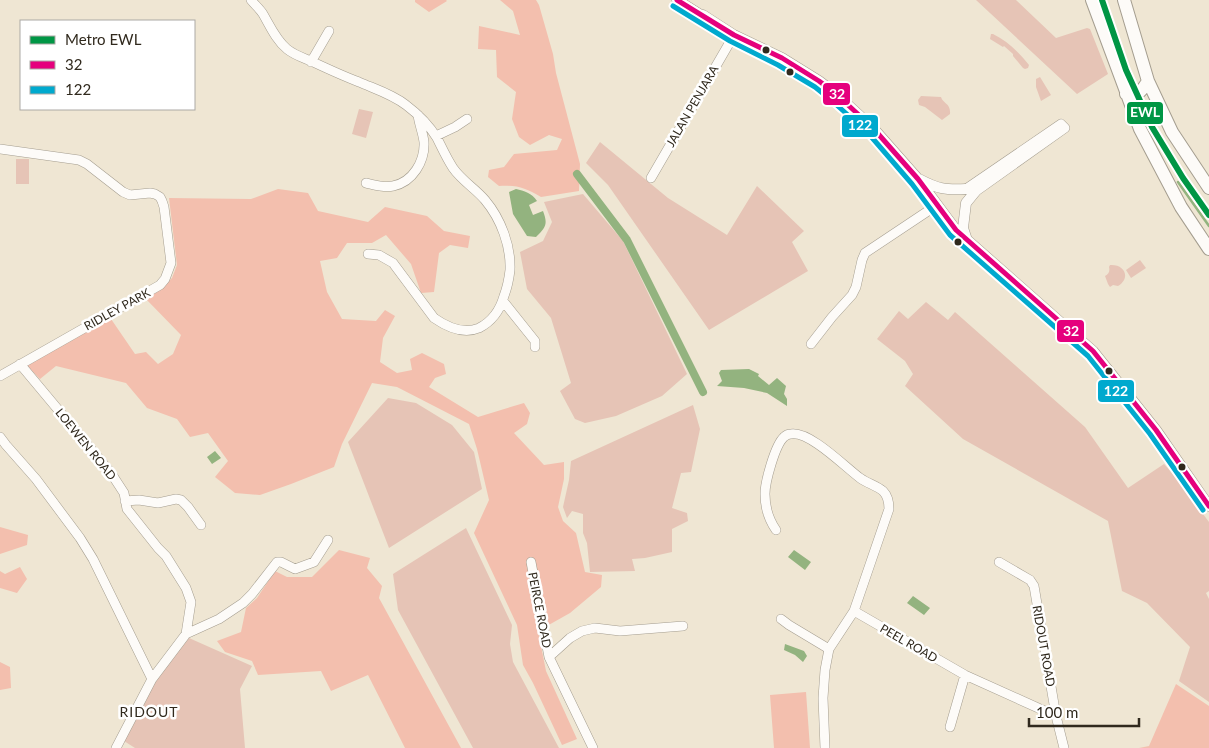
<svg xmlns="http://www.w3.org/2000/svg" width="1209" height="748" viewBox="0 0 1209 748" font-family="Lato,sans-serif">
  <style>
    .green { fill: #e6c4b6 }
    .forest { fill: #f3bfae }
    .water { fill: #93b37f }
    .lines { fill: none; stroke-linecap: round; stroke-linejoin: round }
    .stream { stroke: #93b37f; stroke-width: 2.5 }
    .canal { stroke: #93b37f; stroke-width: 8 }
    .minor-casing { stroke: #a49d8f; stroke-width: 10 }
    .tertiary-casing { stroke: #a49d8f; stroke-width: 11 }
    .primary-casing { stroke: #a49d8f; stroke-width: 14 }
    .minor { stroke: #fdfbf8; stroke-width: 9 }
    .tertiary { stroke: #fdfbf8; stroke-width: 10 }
    .primary { stroke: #fdfbf8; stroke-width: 12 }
    .bus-1-casing { stroke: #fff; stroke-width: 9 }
    .bus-2-casing { stroke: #fff; stroke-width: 9 }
    .bus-1 { stroke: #e5007d; stroke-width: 5 }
    .bus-2 { stroke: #00a9ce; stroke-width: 5 }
    .metro-1-casing { stroke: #fff; stroke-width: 10 }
    .metro-1 { stroke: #009645; stroke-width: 6 }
    .bus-dot { fill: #30291d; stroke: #fff; stroke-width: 2 }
    .labels { text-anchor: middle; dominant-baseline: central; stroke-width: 5; stroke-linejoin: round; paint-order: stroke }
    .street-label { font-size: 12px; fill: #30291d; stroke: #fff }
    .neighbourhood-label { font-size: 14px; letter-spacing: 1px; fill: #30291d; stroke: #fff }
    .line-badge { stroke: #fff; stroke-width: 2 }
    .badge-label { font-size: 14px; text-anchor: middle; font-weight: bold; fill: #fff }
  </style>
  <rect width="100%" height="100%" fill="#efe6d3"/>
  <path class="green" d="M976 0H1016L1056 38 1087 28 1090 29 1108 74 1077 94Z
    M991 34H993C1007 41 1019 52 1029 65L1028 68 1025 69 1023 68 1013 56V54L1004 46 1003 47 990 39Z
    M1040 77 1051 95 1041 101 1036 87V79Z
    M921 96 941 97C943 104 951 103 950 114L942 120 925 107 919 105 918 100Z
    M359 109 373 112 366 138 352 134Z
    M600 142 668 198 727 235 757 186 804 231 792 242 808 271 709 330 608 185 586 163Z
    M16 159H29V184H16Z
    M583 194 623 241 687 374 662 396 616 416 585 423 575 419 560 391 571 383 551 318 527 289 520 252 543 241 552 222 544 202Z
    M1140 260 1146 268 1131 278 1126 270Z
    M1110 265C1125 264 1131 278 1118 286L1113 285 1110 287 1108 284 1105 276C1109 274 1110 271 1109 267Z
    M926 302 948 320 955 312 1085 427 1128 488 1164 464 1173 474 1209 522V591L1206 593 1209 599V702L1179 681 1190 647 1147 603 1122 591 1108 521 963 439 905 386 913 374 905 361 877 339 899 311 908 319Z
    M388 398 416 403 452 425 474 452 482 489 389 548 348 442Z
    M693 405 700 429 691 472 681 473 672 508 687 513 688 521 672 529V552L645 558 632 559 635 571 590 572 587 543 583 533V514L572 511 567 518 563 507 569 480 571 461Z
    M466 528 512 625 510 644 513 662 559 748H473L398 610 393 574Z
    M189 638 252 666 240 689 245 748H135L124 741 157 678Z"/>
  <path class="forest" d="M415 0H446L447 1 429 12 415 2Z
    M500 0H536L539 5 553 54 556 73 580 164 579 191 541 197C525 188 518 185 499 186L488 177 489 170 504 167 514 154 557 150 562 139 549 135 530 145 519 137 512 119 516 92 497 77 496 50 478 49 479 26 520 35 513 11Z
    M278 189 308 193 318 211 368 222 385 207 427 216 444 231 470 236 468 248 450 245 439 253 434 292 421 293 411 264 386 235 372 243H347L337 258 320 261 327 292 342 319 376 321 385 310 395 316 383 338 380 362 397 373 412 370 410 359 422 353 444 364 446 374 435 378 429 387 478 417 524 403 530 413 527 424 514 433 544 465 564 462V479L558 507 563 521 576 533 585 572 602 575 601 587 570 613 538 631 546 671 577 739 562 745 533 683 523 665 517 625 474 533 489 500 477 449 469 424 397 387 372 383 342 444 334 467 291 484 260 495 235 493 215 477 228 461 208 433 190 437 177 419 147 408 126 383 56 366 40 379 26 365 109 316 135 354 146 352 158 364 173 354 181 335 145 298 163 287 172 278 177 265 169 198 251 199Z
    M0 527 28 535 27 545 0 554Z
    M339 550 370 558 367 568 382 586 379 598 461 748H405L368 675 331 691 321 671 258 675 252 661 225 652 217 641 241 632 246 608 257 598 275 571 287 577H312Z
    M20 567 27 579 17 593 0 588V571L5 574Z
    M0 662 10 667 11 688 0 690Z
    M1176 684 1209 706V748H1139L1149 746Z
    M806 692 810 748H774L770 695Z"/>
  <path class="water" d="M516 189C524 191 532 193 537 201L529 205 533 215 543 211C548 224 546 227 536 237L527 236 513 214 509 192Z
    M749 369 759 374 758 376 769 385 777 378 786 386 784 394 787 399V406L767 393 744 388 717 386 722 381 719 373 721 370Z
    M215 451 221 458 212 464 207 457Z
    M794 550 811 562 805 570 788 557Z
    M913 596 930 608 924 615 907 603Z
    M785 644 804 651 807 656 803 662 795 655 784 650Z"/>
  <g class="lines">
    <path class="stream" d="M1178 182 1209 226"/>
    <path class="canal" d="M577 174 627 240 703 392"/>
    <defs>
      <path id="minor" d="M251 0C255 5 260 9 263 14 270 26 276 40 287 49 294 55 304 58 313 62 328 69 343 76 359 82 375 89 392 94 406 105 418 114 429 125 437 138 442 148 447 159 453 168 462 181 476 189 485 200 501 219 511 246 510 270 509 279 507 288 504 296 500 310 493 321 479 328 463 335 447 327 434 318L393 263 379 255 368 254
        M311 62 329 31
        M436 136 455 127 467 119
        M0 149 79 160 87 164 123 192 130 195 150 193 155 194 160 197 162 201 164 207 171 263 165 279 160 285 0 376
        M651 178 734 35
        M366 183C375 185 384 188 393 186 413 182 425 161 424 142 423 133 419 124 418 115
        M966 189 1061 124 1065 128 975 192
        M503 301 535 341V347
        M811 344 832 317 852 295 856 287 862 260 865 253 937 205
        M20 364 111 473 124 493 127 509 158 548 166 556 186 588 191 602 186 634
        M0 437 6 445 36 479 80 538 93 559 152 679
        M125 501 139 500 158 503 176 499 181 500 188 507 201 525
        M776 530C769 520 765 507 765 494 765 482 775 445 784 437 786 435 788 434 791 434 810 431 845 467 860 478 867 483 877 486 883 491 888 496 889 503 889 509L854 611 829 649 825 670 823 698 825 748
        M531 562 549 657 593 748
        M999 562 1030 580 1034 586 1056 716 1064 748
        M854 611 965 675 1056 716
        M781 619 789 625 829 649
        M549 657 570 638 582 631 595 628 620 631 683 626
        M950 727 965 675
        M116 748 152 679 186 634 219 619 243 603 252 594 277 562H281L295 569 314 562 328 540"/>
      <path id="tertiary" d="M677 0 699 14 703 15 734 35 782 58 819 81 835 93 873 128 918 179 956 230 1093 351 1156 430 1209 506
        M919 179C938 189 945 190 966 189
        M967 240 963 228 966 203 975 192"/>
      <path id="primary" d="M1092 0 1140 129 1181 207 1209 249
        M1124 0 1148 81 1172 132 1209 188
        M1126 94C1138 96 1142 91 1148 81"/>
    </defs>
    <use href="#minor" class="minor-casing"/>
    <use href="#tertiary" class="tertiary-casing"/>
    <use href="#primary" class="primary-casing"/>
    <use href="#minor" class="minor"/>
    <use href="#tertiary" class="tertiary"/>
    <use href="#primary" class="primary"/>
    <defs>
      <path id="bus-1" d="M677 0 734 35 782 58 819 81 835 93 873 128 918 179 956 230 1093 351 1156 430 1209 506"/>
      <path id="bus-2" d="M673 6 730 41 778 65 815 87 830 99 868 133 912 184 950 235 1088 356 1150 434 1203 510"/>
    </defs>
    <use href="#bus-1" class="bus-1-casing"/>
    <use href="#bus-2" class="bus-2-casing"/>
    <use href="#bus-1" class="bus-1"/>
    <use href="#bus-2" class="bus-2"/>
    <defs>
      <path id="metro-1" d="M1102 0 1126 70 1152 127 1183 178 1209 215"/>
    </defs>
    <use href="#metro-1" class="metro-1-casing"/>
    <use href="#metro-1" class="metro-1"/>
  </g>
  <g class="bus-dot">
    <circle cx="766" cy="50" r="4.5"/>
    <circle cx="790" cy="72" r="4.5"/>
    <circle cx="958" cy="242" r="4.5"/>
    <circle cx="1109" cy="371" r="4.5"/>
    <circle cx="1182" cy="467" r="4.5"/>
  </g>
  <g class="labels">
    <g class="street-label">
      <text transform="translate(692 106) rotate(-60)">JALAN PENJARA</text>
      <text transform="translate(117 309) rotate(-29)">RIDLEY PARK</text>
      <text transform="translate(86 444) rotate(51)">LOEWEN ROAD</text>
      <text transform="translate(540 610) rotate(79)">PEIRCE ROAD</text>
      <text transform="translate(909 643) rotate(30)">PEEL ROAD</text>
      <text transform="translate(1044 646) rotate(80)">RIDOUT ROAD</text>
    </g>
    <g class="neighbourhood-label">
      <text x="149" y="711">RIDOUT</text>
    </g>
  </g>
  <g class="line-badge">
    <rect x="822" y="82" width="29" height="24" rx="5" fill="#e5007d"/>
    <rect x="1126" y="101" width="38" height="24" rx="5" fill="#009645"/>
    <rect x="841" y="114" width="38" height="24" rx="5" fill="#00a9ce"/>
    <rect x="1056" y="319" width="29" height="24" rx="5" fill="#e5007d"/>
    <rect x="1097" y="379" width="38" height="24" rx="5" fill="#00a9ce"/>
  </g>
  <g class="badge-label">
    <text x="837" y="99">32</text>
    <text x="1145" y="117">EWL</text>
    <text x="860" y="130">122</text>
    <text x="1071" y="336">32</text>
    <text x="1116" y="396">122</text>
  </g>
  <rect x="20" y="20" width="175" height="90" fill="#ffffff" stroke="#aca9a5"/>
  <rect x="30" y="36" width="25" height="8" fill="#009645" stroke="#aca9a5"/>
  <text x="65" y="45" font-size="15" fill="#30291d">Metro EWL</text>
  <rect x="30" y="61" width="25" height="8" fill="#e5007d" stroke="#aca9a5"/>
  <text x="65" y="70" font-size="15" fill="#30291d">32</text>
  <rect x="30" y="86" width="25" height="8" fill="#00a9ce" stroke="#aca9a5"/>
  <text x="65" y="95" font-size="15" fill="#30291d">122</text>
  <path d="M1029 718v8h110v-8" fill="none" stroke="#30291d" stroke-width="2.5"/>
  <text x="1036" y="718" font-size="15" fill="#30291d" stroke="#ffffff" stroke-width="4" paint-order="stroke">100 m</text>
</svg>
